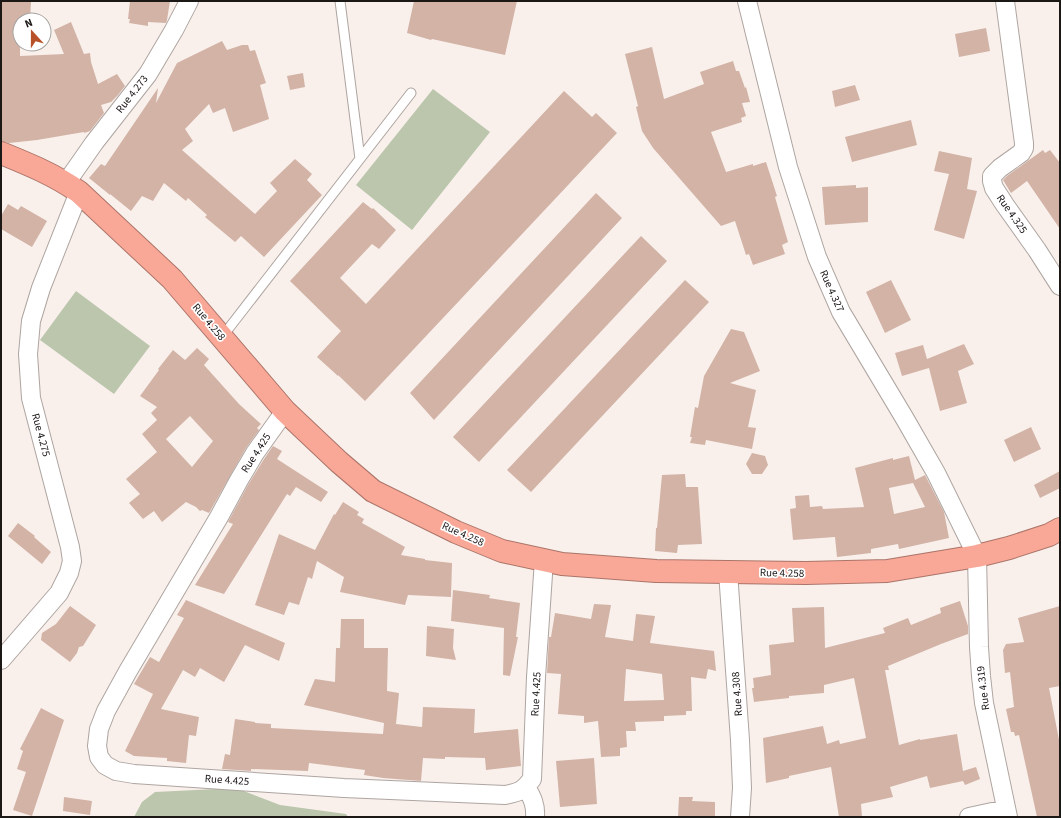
<svg xmlns="http://www.w3.org/2000/svg" width="1061" height="818" viewBox="0 0 1061 818" font-family="'Source Sans 3',sans-serif">
  <style>
    .green { fill: #bbc6ad }
    .building { fill: #d2b3a6; fill-rule: evenodd }
    .lines { fill: none; stroke-linecap: round; stroke-linejoin: round }
    .lane-casing { stroke: #aea5a1; stroke-width: 11 }
    .street-casing { stroke: #aea5a1; stroke-width: 20 }
    .highway-casing { stroke: #ab7569; stroke-width: 24 }
    .lane { stroke: #fff; stroke-width: 9 }
    .street { stroke: #fff; stroke-width: 18 }
    .highway { stroke: #f9a796; stroke-width: 22 }
    .labels { text-anchor: middle; dominant-baseline: central; stroke-width: 3.5; stroke-linejoin: round; paint-order: stroke }
    .street-label { font-size: 11px; fill: #1b1816; stroke: #fff }
  </style>
  <rect width="100%" height="100%" fill="#f9f0ec"/>
  <path class="green" d="M433 89 490 132 412 230 356 185Z
    M76 291 150 346 114 394 40 340Z
    M236 788 280 805 346 814 348 817H134L142 802 155 792Z"/>
  <path class="building" d="M1 1 31 2 30 20H20V56L64 54 54 30 71 22 84 54 90 53 91 62 98 84 117 74 125 86 118 95 111 102 101 105 104 113 90 131 84 133V132L37 140 9 143 1 141Z
    M130 1H170L167 20 166 23 148 22V26L129 23 130 19H128Z
    M414 1H517L505 55 432 39 431 40 407 33Z
    M986 28 990 51 959 57 955 34Z
    M222 41 227 50 242 45H248L250 51 255 50 266 83 260 85 269 119 233 132 225 108 213 113 209 104 185 129 193 141 182 150 255 214 277 191 270 183 295 159 312 174 307 180 322 195 264 257 241 236 235 242 205 217 207 215 188 198 186 201 164 183 153 201 142 196 131 211 110 194V195L89 178 101 164 105 166 158 88 156 103 177 63Z
    M652 47 664 99 704 84 700 72 733 61 736 71H739L745 88 746 87 750 102 742 103 746 116 741 118 742 122 711 132 726 172 753 164V166L766 162 777 196 775 197 788 242 782 245 785 254 753 265 749 254 746 255 735 221 721 226 653 148 642 131 636 107 638 106 625 54Z
    M303 73 305 87 290 90 287 76Z
    M855 85 860 100 835 107 832 91Z
    M564 91 592 117 596 113 617 133 365 401 338 375V376L317 357 341 331 290 281 363 202 372 209 373 208 396 230 379 249 372 244 340 278 366 304Z
    M911 120 917 145 852 162 845 137Z
    M1043 150 1045 153 1050 150 1060 163V229L1027 181 1011 193 1003 180 1007 176Z
    M939 151 972 158 967 189 977 191 964 239 934 230 949 174 934 171Z
    M856 185V188L868 187V222L825 225 822 187Z
    M596 193 622 218 434 420 410 393Z
    M8 204 18 210 21 206 47 221 32 247 1 229V216Z
    M641 236 667 261 479 462 453 437Z
    M685 280 709 302 531 492 507 470Z
    M891 280 911 320 885 333 866 292Z
    M731 329 744 332 760 371 730 383 756 390 748 427 756 428 752 449 706 440 705 445 690 443 692 437H690L695 407 698 408 704 376Z
    M964 344 974 364 958 371 967 403 940 411 929 368 902 376 895 353 923 345 927 359Z
    M197 348 209 359 204 365 239 404 261 424 257 428 259 430 246 448 209 513 202 510 200 511 196 507 186 502 162 522 154 511 143 519 129 503 140 494 126 479 157 452 142 434 157 420 151 413 157 407 140 396 159 370 158 369 173 350 185 360ZM190 416 213 441 192 467 166 439Z
    M1031 427 1041 449 1014 462 1004 440Z
    M273 446 282 451 277 459 328 492 321 502 296 487 290 496 287 494 224 594 195 585 233 524 228 522 248 485 264 459Z
    M752 453 765 456 768 465 762 474H752L746 464Z
    M909 456 915 480 925 475 944 512 949 538 899 549 898 544 871 549V553L837 557 835 537 793 540 790 509 796 508 795 496 809 495 810 507 822 506 823 509 864 507 855 468 893 458V460ZM913 483 925 507 894 514 889 488Z
    M1060 471V488L1040 498 1034 485Z
    M685 474 686 487H698L702 544 678 545 677 553 655 551 656 528H657L662 475Z
    M343 502 359 512 357 515 364 519 362 523 405 547 401 555 425 559V560L452 563 451 597 408 595 405 605 340 592 344 577 317 561 312 579 308 577 299 605 289 602 284 615 255 605 279 534 315 550 334 514 335 515Z
    M18 523 35 536 34 537 51 552 42 564 8 536Z
    M453 590 490 595 489 598 520 603 516 637H518L510 676 503 675 504 628 451 621Z
    M186 600 285 643 279 661 245 645 224 682 200 668 195 677 183 670 161 709 199 717 196 736 189 735 186 763 167 761V758L134 756 125 751 153 694 134 684 150 657 159 662 184 618 177 615Z
    M960 601 968 626V634L941 644 888 666 889 670H885L899 745 920 739V740L957 734 963 771 976 767 980 779 965 785 963 781 930 788 927 776 890 787 893 797 861 804 862 817H839L831 767 789 776V778L766 783 763 738 823 726 827 744 839 740 840 744 866 738 854 678 824 685V693L789 696V698L754 702 752 688H754L753 678 771 675 769 645 794 642 792 608 824 607 825 648 885 633 883 628 908 618 911 625 941 613 940 608Z
    M594 604 611 605 605 637 633 641 636 614 655 616 650 643 714 651 716 671 708 669 706 679 691 677 692 711H686V715L664 716V721L635 722 636 731H626L627 747 620 748V756L601 757 598 721 584 723V716L558 714 561 674 547 673 549 637H551L555 613 591 619ZM626 669 662 674 664 700 624 701Z
    M70 606 96 625 83 646 79 647 77 653 70 662 41 640 42 633 56 624Z
    M1060 606V686L1049 688 1060 745V817H1037L1019 735 1015 736 1014 732H1011L1006 709 1014 707 1010 672 1005 673 1003 650 1006 644 1024 642 1018 618Z
    M341 619H364V648H388L387 691 399 693 396 724 422 727 423 707 475 709 474 733 518 729 521 766 486 770 485 758 445 757V759L423 758 421 781 383 778 364 775 365 770 309 763 308 771 251 769V771L222 769 225 754 230 755 235 719 255 722V723L271 724V728L383 734 384 723 304 705 315 679 335 682 336 648H340Z
    M427 626 454 629 453 648 456 660 426 656Z
    M41 708 64 720 32 816 13 810 26 772 17 769 23 751 20 749Z
    M594 758 597 804 560 807 556 761Z
    M64 797 92 801 90 815 63 811Z
    M679 797H693L692 801 715 802V817H678Z"/>
  <g class="lines">
    <defs>
      <path id="lane" d="M340 1 360 159
        M222 337 411 93"/>
      <path id="street" d="M747 1 788 167 817 257 841 312 905 419 936 473 977 556 979 647 981 676 984 703 1008 817
        M1005 1 1024 143V148L1021 153 1000 168 992 176V181L994 188 1005 205 1037 250 1060 286
        M66 183 94 143 148 74 174 30 189 1
        M285 411 255 453 239 480 219 517 128 671 106 711 99 729 97 746 99 757 105 765 116 771 134 774 344 788 505 795C520 792 523 791 532 779L536 677 544 560
        M728 572 740 740 742 788 740 817
        M1 660 59 593 69 573 72 561 70 547 31 398 28 354 31 321 41 288 79 192
        M526 787C532 797 536 805 535 817
        M969 817 1006 809"/>
      <path id="highway" d="M1 153C28 164 55 175 79 192L172 279 285 411 339 462 373 491 456 532 502 551 562 564 656 571 806 573 887 571 977 556 1009 548 1049 535 1060 529"/>
    </defs>
    <use href="#lane" class="lane-casing"/>
    <use href="#street" class="street-casing"/>
    <use href="#highway" class="highway-casing"/>
    <use href="#lane" class="lane"/>
    <use href="#street" class="street"/>
    <use href="#highway" class="highway"/>
  </g>
  <g class="labels">
    <g class="street-label">
      <text transform="translate(132 94) rotate(-52)">Rue 4.273</text>
      <text transform="translate(1012 214) rotate(55)">Rue 4.325</text>
      <text transform="translate(832 291) rotate(66)">Rue 4.327</text>
      <text transform="translate(209 322) rotate(50)">Rue 4.258</text>
      <text transform="translate(41 435) rotate(75)">Rue 4.275</text>
      <text transform="translate(256 453) rotate(-57)">Rue 4.425</text>
      <text transform="translate(463 534) rotate(24)">Rue 4.258</text>
      <text transform="translate(782 573) rotate(1)">Rue 4.258</text>
      <text transform="translate(983 688) rotate(-97)">Rue 4.319</text>
      <text transform="translate(536 694) rotate(-87)">Rue 4.425</text>
      <text transform="translate(737 694) rotate(-94)">Rue 4.308</text>
      <text transform="translate(227 780) rotate(4)">Rue 4.425</text>
    </g>
  </g>
  <rect width="1061" height="818" fill="none" stroke="#1b1816" stroke-width="4"/>
  <g transform="translate(32 32) rotate(339)"><circle r="19" fill="#ffffff" stroke="#a4a3a2"/>
  <path d="M0-3L7 15L0 10L-7 15Z" fill="#b85128"/>
  <text y="-6" font-size="11" font-weight="bold" text-anchor="middle" fill="#1b1816">N</text>
  </g>
</svg>
